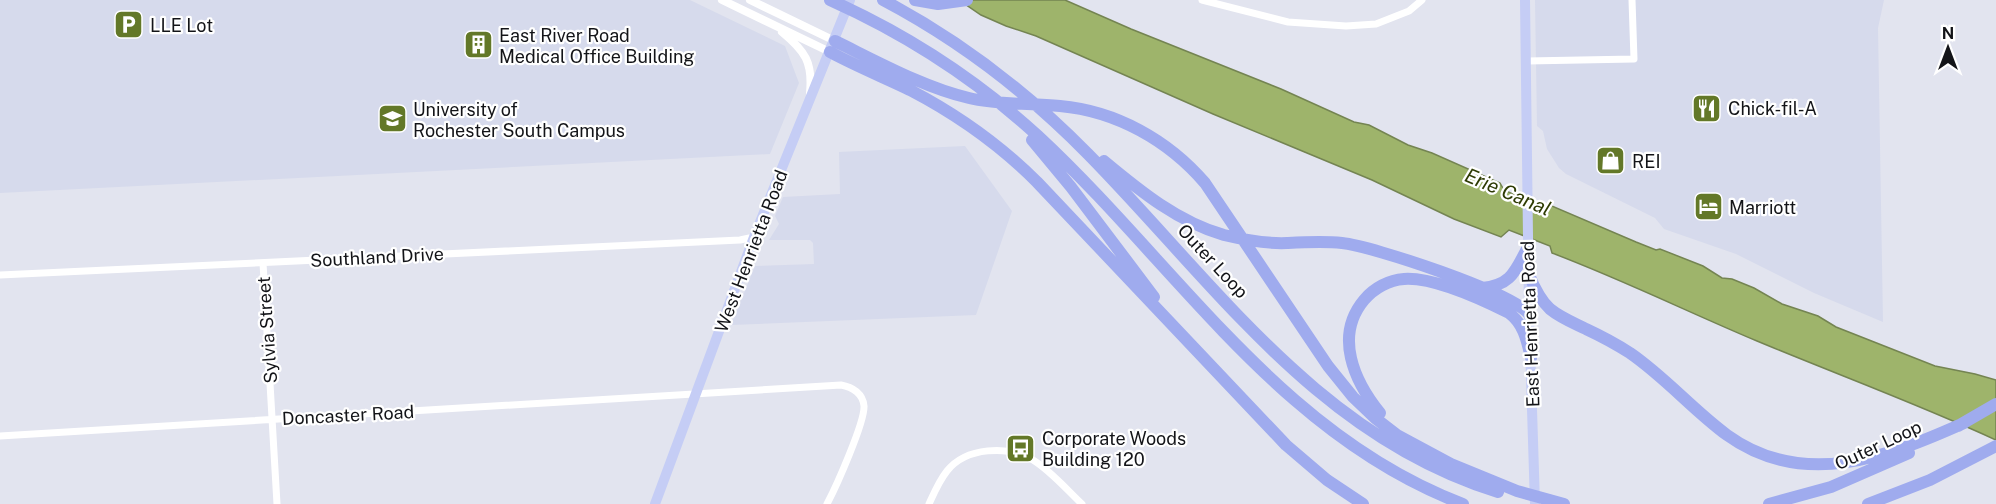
<svg xmlns="http://www.w3.org/2000/svg" width="1996" height="504" viewBox="0 0 1996 504" font-family="'Public Sans',sans-serif">
  <style>
    .built { fill: #d6daec }
    .water { fill: #9eb46b; stroke: #748452; stroke-width: 1.5 }
    .lines { fill: none; stroke-linecap: round; stroke-linejoin: round }
    .minor { stroke: #fff; stroke-width: 7 }
    .tertiary { stroke: #fff; stroke-width: 8 }
    .primary { stroke: #c5cdf5; stroke-width: 10 }
    .motorway { stroke: #9fabee; stroke-width: 12 }
    .labels { text-anchor: middle; dominant-baseline: central; stroke-width: 4.5; stroke-linejoin: round; paint-order: stroke }
    .poi-label { font-size: 18px; fill: #131418; stroke: #fff; text-anchor: start }
    .street-label { font-size: 18px; fill: #131418; stroke: #fff }
    .water-label { font-size: 20px; font-style: italic; fill: #2e3b03; stroke: #fff }
  </style>
  <rect width="100%" height="100%" fill="#e2e4ef"/>
  <path class="built" d="M0 0H690L785 46 799 83 770 154 0 193Z
    M1535 0H1884L1878 28 1883 322 1814 293 1736 254 1664 229 1655 218 1566 174 1559 168 1547 149 1543 131 1537 126Z
    M965 146 1012 211 976 315 731 325 755 266 814 264 813 243 810 240H769L779 224 775 216 783 197 840 194 839 152Z"/>
  <path class="water" d="M959 0H1065L1131 29 1281 89 1354 122 1369 125 1408 145 1432 153 1500 183 1504 190 1546 209 1552 206 1636 242 1656 250 1660 249 1703 266 1722 278 1732 279 1754 288 1782 304 1818 316 1836 327 1935 366 1975 374 1996 380V440C1918 404 1836 374 1757 341 1688 312 1621 279 1552 253L1550 246 1509 230 1501 237 1454 219 1372 180 1213 114 1036 36 1006 26 981 15Z"/>
  <g class="lines">
    <path class="minor" d="M1202 0 1288 22 1346 26 1376 24 1409 11 1422 0
      M1527 61 1634 59 1632 0
      M263 263 277 504
      M0 275 740 240 754 237
      M0 436 841 385C853 387 863 394 864 406 865 422 836 487 827 504
      M929 504C934 493 939 481 947 471 966 447 1008 445 1033 460 1051 471 1067 490 1082 504"/>
    <path class="tertiary" d="M722 0 830 52
      M750 0 835 41
      M782 32C805 51 813 62 810 93"/>
    <path class="primary" d="M1525 0 1529 314 1535 504
      M655 504 754 237 850 0"/>
    <path class="motorway" d="M830 0C906 34 977 80 1038 136 1176 264 1280 435 1463 504
      M883 0C959 40 1027 92 1088 154 1214 282 1318 437 1498 492
      M915 0 938 4 967 0
      M835 41C876 61 925 88 969 98 998 105 1029 103 1060 106 1116 111 1168 140 1205 183L1328 366 1353 397 1375 418 1397 435 1451 464 1517 491 1564 504
      M830 52C856 66 883 77 910 90 958 115 999 144 1037 182L1286 445 1327 480 1363 504
      M1032 140 1071 187 1154 297
      M1104 161C1140 191 1178 222 1224 235 1245 240 1266 244 1287 243 1306 242 1324 241 1342 243 1373 246 1513 293 1529 314
      M1529 275C1534 287 1540 300 1550 309 1561 318 1574 323 1586 329 1601 336 1616 344 1630 353 1665 377 1693 410 1727 435 1803 490 1888 457 1964 423
      M1482 288C1512 285 1515 271 1528 247
      M1380 413C1354 381 1334 336 1364 300 1374 288 1389 280 1404 279 1433 277 1483 300 1509 313 1524 324 1527 341 1531 358
      M1958 426 1996 404
      M1769 504 1831 487 1909 453
      M1868 504 1930 480 1996 446"/>
  </g>
  <defs>
    <symbol id="parking-square" viewBox="-11 -11 22 22"><rect x="-9" y="-9" width="18" height="18" rx="4" fill="#637828" stroke="#fff"/><path d="M-3.5-5.5H1a3.5 3.5 0 0 1 0 7H-1V5.5H-3.5ZM-1-3.4V-.6H.8a1.4 1.4 0 0 0 0-2.8Z" fill="#fff"/></symbol>
    <symbol id="building-square" viewBox="-11 -11 22 22"><rect x="-9" y="-9" width="18" height="18" rx="4" fill="#637828" stroke="#fff"/><path d="M-4-6H4V6H1V3H-1V6H-4ZM-2.5-4.3h1.7v1.8h-1.7ZM.8-4.3h1.7v1.8H.8ZM-2.5-1h1.7V.8h-1.7ZM.8-1h1.7V.8H.8Z" fill="#fff"/></symbol>
    <symbol id="restaurant-square" viewBox="-11 -11 22 22"><rect x="-9" y="-9" width="18" height="18" rx="4" fill="#637828" stroke="#fff"/><path d="M-5-6h1v4h1v-4h1v4h1v-4h1v5L-1.5 .5V6h-2V.5L-5-1ZM5-6V6H3V1.5H1.5Q1.5-4 5-6Z" fill="#fff"/></symbol>
    <symbol id="university-square" viewBox="-11 -11 22 22"><rect x="-9" y="-9" width="18" height="18" rx="4" fill="#637828" stroke="#fff"/><path d="M0-5L7-2L0 1L-7-2ZM-4 1L0 2.5L4 1V4Q0 6-4 4Z" fill="#fff"/></symbol>
    <symbol id="shop-square" viewBox="-11 -11 22 22"><rect x="-9" y="-9" width="18" height="18" rx="4" fill="#637828" stroke="#fff"/><path d="M-5-2.5h2.3a2.7 3.5 0 0 1 5.4 0H5L5.5 6h-11ZM-1.5-2.5h3a1.5 2.3 0 0 0-3 0Z" fill="#fff"/></symbol>
    <symbol id="hotel-square" viewBox="-11 -11 22 22"><rect x="-9" y="-9" width="18" height="18" rx="4" fill="#637828" stroke="#fff"/><path d="M-6-4.5h1.5V1H6V5H4.5V3h-9V5H-6ZM-4 0a1.8 1.8 0 1 1 3.6 0ZM.5 0V-2.5h3Q6-2.5 6 0Z" fill="#fff"/></symbol>
    <symbol id="bus-square" viewBox="-11 -11 22 22"><rect x="-9" y="-9" width="18" height="18" rx="4" fill="#637828" stroke="#fff"/><path d="M-5-6H5V4H4V6H2V4H-2V6H-4V4H-5ZM-3.5-4V0h7V-4ZM-3.5 1.2v1.5H-2V1.2ZM2 1.2v1.5H3.5V1.2Z" fill="#fff"/></symbol>
  </defs>
  <g fill-rule="evenodd">
    <use href="#parking-square" x="112" y="8" width="33" height="33"/>
    <use href="#building-square" x="462" y="28" width="33" height="33"/>
    <use href="#restaurant-square" x="1690" y="92" width="33" height="33"/>
    <use href="#university-square" x="376" y="102" width="33" height="33"/>
    <use href="#shop-square" x="1594" y="144" width="33" height="33"/>
    <use href="#hotel-square" x="1692" y="190" width="33" height="33"/>
    <use href="#bus-square" x="1004" y="432" width="33" height="33"/>
  </g>
  <g class="labels">
    <g class="poi-label">
      <text x="150" y="25">LLE Lot</text>
      <text x="499" y="35">East River Road<tspan x="499" dy="21">Medical Office Building</tspan></text>
      <text x="1728" y="108">Chick-fil-A</text>
      <text x="413" y="109">University of<tspan x="413" dy="21">Rochester South Campus</tspan></text>
      <text x="1632" y="161">REI</text>
      <text x="1729" y="207">Marriott</text>
      <text x="1042" y="438">Corporate Woods<tspan x="1042" dy="21">Building 120</tspan></text>
    </g>
    <g class="street-label">
      <text transform="translate(751 251) rotate(-69)">West Henrietta Road</text>
      <text transform="translate(377 257) rotate(-3)">Southland Drive</text>
      <text transform="translate(1213 261) rotate(47)">Outer Loop</text>
      <text transform="translate(1530 324) rotate(-92)">East Henrietta Road</text>
      <text transform="translate(267 330) rotate(-94)">Sylvia Street</text>
      <text transform="translate(348 415) rotate(-3)">Doncaster Road</text>
      <text transform="translate(1878 445) rotate(-25)">Outer Loop</text>
    </g>
    <g class="water-label">
      <text transform="translate(1508 192) rotate(23)">Erie Canal</text>
    </g>
  </g>
  <g transform="translate(1948 48)" stroke="#ffffff" stroke-width="4.5" paint-order="stroke">
  <path d="M0-4.5L10 22L0 15L-10 22Z" fill="#131418"/>
  <text y="-9" font-size="16" font-weight="bold" text-anchor="middle" fill="#131418">N</text>
  </g>
</svg>
